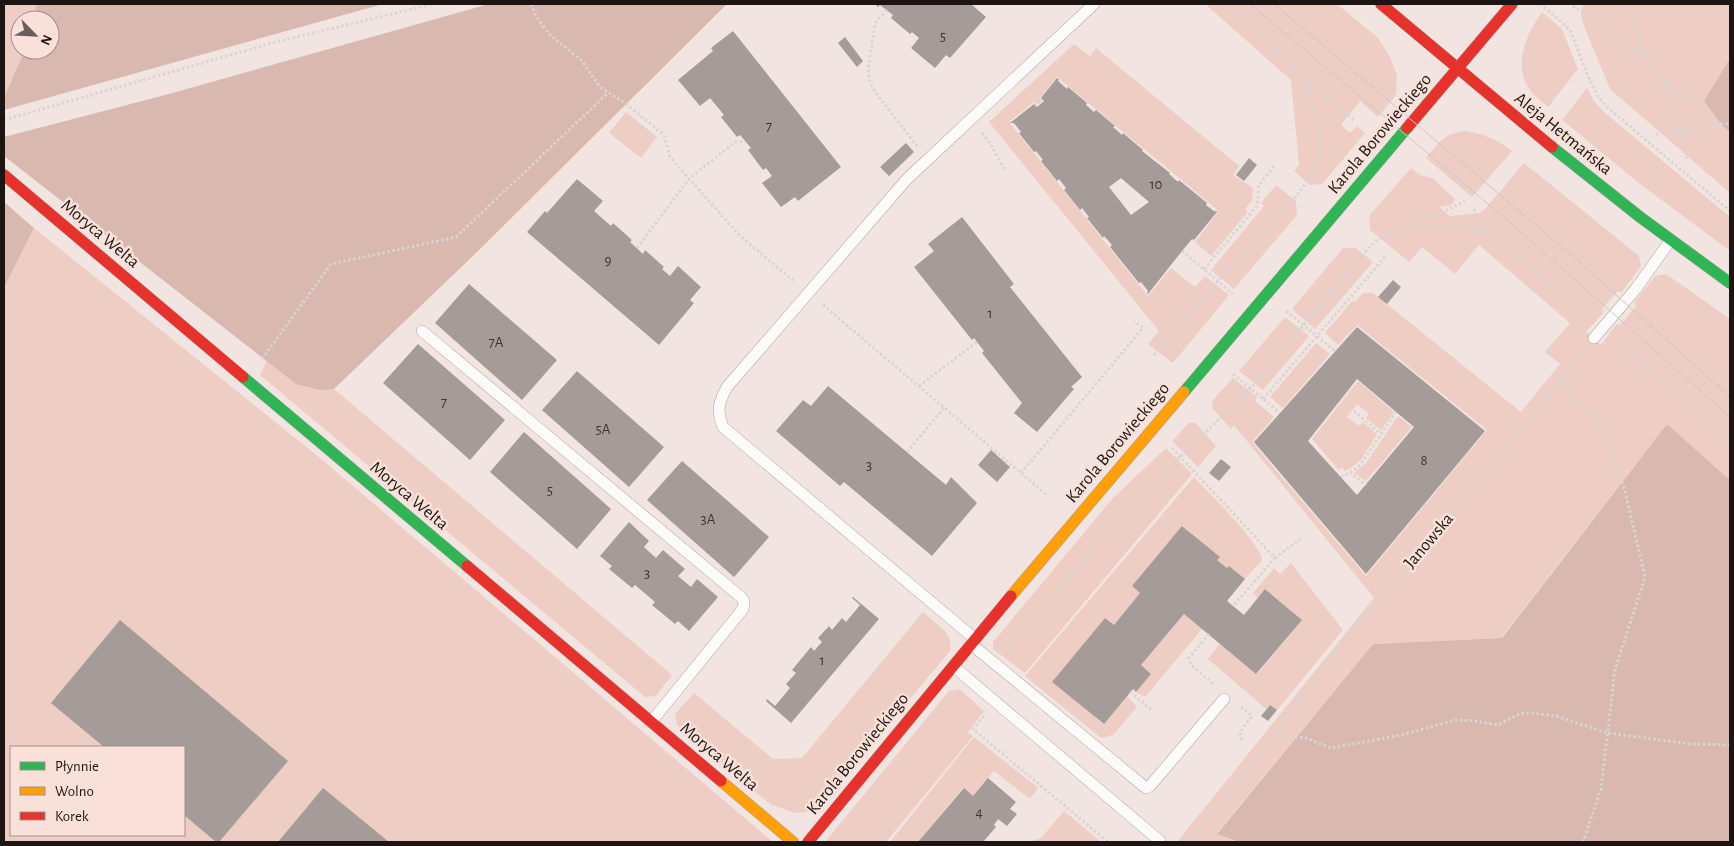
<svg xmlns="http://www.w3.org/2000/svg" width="1734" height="846" viewBox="0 0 1734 846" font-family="'Alegreya Sans',sans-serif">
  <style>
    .green { fill: #eecdc4; fill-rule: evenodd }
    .forest { fill: #d9b8b0 }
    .building { fill: #a59b98; fill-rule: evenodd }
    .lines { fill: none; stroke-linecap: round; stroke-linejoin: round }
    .lane-casing { stroke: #aea4a1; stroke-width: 12 }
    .fast-casing { stroke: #aea4a1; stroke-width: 12 }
    .slow-casing { stroke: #aea4a1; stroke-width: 12 }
    .jam-casing { stroke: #aea4a1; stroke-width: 12 }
    .path { stroke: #d8d5d3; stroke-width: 3; stroke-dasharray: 2.5 2.5; stroke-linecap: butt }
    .lane { stroke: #fdfbfa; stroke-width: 11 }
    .fast { stroke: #30b455; stroke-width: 11 }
    .slow { stroke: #ff9f0a; stroke-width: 11 }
    .jam { stroke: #e5322d; stroke-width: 11 }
    .tram { stroke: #cbc7c6; stroke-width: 1 }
    .labels { text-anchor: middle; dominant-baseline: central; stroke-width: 5; stroke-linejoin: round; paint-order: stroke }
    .number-label { font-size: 15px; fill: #3f3634 }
    .street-label { font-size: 18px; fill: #1d1513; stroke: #f9e1da }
  </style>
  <rect width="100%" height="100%" fill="#f2e5e1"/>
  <path class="green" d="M4 4H37L33 20H20V50H25L4 97Z
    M1205 4H1337L1377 37 1389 55 1397 75 1396 95 1378 117 1360 101 1341 125 1350 133 1357 126 1365 133 1322 184 1310 185 1294 171 1299 165 1291 80Z
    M1584 4H1730V193L1610 89 1582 21 1581 10Z
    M1542 12 1562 29 1578 69 1548 107C1543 103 1538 99 1533 94 1511 69 1525 36 1542 12Z
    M1074 44 1090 56 1096 48 1239 166 1233 175 1253 188 1252 201 1245 209 1248 212 1211 256 1195 242 1219 211 1057 77 1040 98 1042 101 1037 105 1034 102 1009 122 1148 296 1171 268 1195 287 1205 276 1229 295 1173 363 1148 344 1159 331 989 122Z
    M1587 88 1594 101 1604 112 1730 217V251L1640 184 1562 120Z
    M626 112 657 137 641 158 609 133Z
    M1465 131C1484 133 1497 140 1512 151L1472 197 1426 158C1440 142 1443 134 1465 131Z
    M1524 163 1639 256 1641 266 1621 293 1618 291 1602 309 1604 312 1586 332 1601 345 1617 324 1620 325 1636 306 1634 303 1655 276 1666 274 1730 319V480L1667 424 1501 638 1373 644 1217 833 1239 842H1177L1374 598 1234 425 1231 429 1212 408 1213 400 1233 378 1257 397 1255 401 1274 417 1252 442 1366 576 1487 430 1357 325 1338 345 1325 333 1352 301 1355 302 1363 293H1373L1521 412 1560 364 1545 352 1570 323 1479 245 1455 274 1422 247 1409 262 1370 230 1369 216 1411 168 1420 175 1432 178 1455 199 1451 205 1439 207 1450 216 1480 213 1486 208Z
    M1276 185 1296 201 1297 215 1234 289 1211 270 1264 206 1261 203Z
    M34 228 320 458 773 842H4V288ZM11 747H184V835H11Z
    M1343 248H1356L1373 262 1315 329 1292 309Z
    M1285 317 1309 336 1263 390 1239 371Z
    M1316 343 1330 354 1283 408 1270 397Z
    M267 361C292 380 300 390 334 389L672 675 656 696 645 697 260 375Z
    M1358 381 1394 412 1381 430 1366 418 1369 414 1357 404 1347 417 1359 426 1363 422 1377 434 1361 460 1351 468 1345 471 1342 468 1339 470 1312 439Z
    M1398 416 1412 427 1366 481 1354 473 1366 463Z
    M1189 423H1196L1216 446 1198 467 1172 441Z
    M1166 448 1192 474 1025 673 993 649V642L1113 498Z
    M1194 477C1207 491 1261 544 1262 560L1245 579 1229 566 1227 568 1217 560 1219 557 1183 526 1132 586 1140 593 1114 625 1105 618 1053 681 1103 724 1127 696 1137 707 1113 735 1101 738 1025 676Z
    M1291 563 1343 630 1277 710 1270 705 1266 709 1208 659 1220 643 1257 674 1302 620 1266 589 1258 598 1253 593 1274 568 1280 574Z
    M923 612 944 630 949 637 951 650 820 805 809 812 795 813 770 804 677 725 675 714 694 693 773 759 802 758Z
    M1184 614 1202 629 1145 697 1136 692 1151 674 1141 665Z
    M959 689 984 711 968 732 973 736 886 842H825L949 691Z
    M974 737 1038 788 1030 799 994 771 973 796 963 788 918 842H890Z
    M1064 811 1101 842H1028L1041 838Z"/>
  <path class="forest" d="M37 4H383L4 110V97L25 50H50V20H33Z
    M489 4H727L476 253 334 389 320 390 296 384 4 156V137L169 94Z
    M1730 59V132L1721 124 1704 101Z
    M4 202 34 228 4 288Z
    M1667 424 1730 480V842H1239L1217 834 1373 644 1502 638Z"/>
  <path class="building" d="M875 4H971L986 17 950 58 946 55 935 68 911 48 919 38 912 32 910 34 891 18 893 15 880 5 878 7Z
    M733 31 841 167 798 201 795 197 781 207 762 183 772 176 766 168 763 170 748 150 751 148 740 135 737 137 721 117 724 115 710 98 700 106 678 80 713 51 711 48Z
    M845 37 863 61 857 67 838 43Z
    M1057 78 1059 80 1058 81 1067 89 1068 87 1087 103 1086 105 1094 112 1096 110 1115 126 1113 127 1122 135 1123 133 1143 150 1142 151 1170 173 1169 174 1178 182 1179 180 1207 203 1206 205 1215 212 1216 210 1217 212 1194 240 1192 239 1182 251 1148 294 1147 293 1148 291 1141 282 1139 283 1110 247 1112 245 1104 236 1103 238 1087 218 1089 217 1082 208 1080 210 1064 190 1066 188 1059 179 1057 181 1041 161 1043 160 1036 151 1034 152 1019 133 1021 132 1014 123H1010L1034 104 1037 107 1044 101 1041 98ZM1121 178 1149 202 1131 215 1109 187Z
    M906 143 914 152 889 176 880 167Z
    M1249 158 1257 165 1244 181 1236 175Z
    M577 179 603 201 594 211 611 226 613 223 632 240 630 242 643 254 645 250 664 267 662 269 670 276 678 266 701 287 690 300 694 303 659 345 527 232 545 211 547 213Z
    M962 217 1014 284 1010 287 1082 377 1071 387 1074 389 1037 432 1014 413 1022 403 982 353 984 351 974 338 972 340 914 267 934 251 928 244Z
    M1393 280 1401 287 1387 304 1378 297Z
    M469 284 557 360 522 400 435 323Z
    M1357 327 1485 431 1366 574 1254 442ZM1357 379 1414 427 1357 495 1308 441Z
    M418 344 505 420 470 460 383 383Z
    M577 371 664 447 629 487 542 410Z
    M828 386 946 485 951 477 977 503 932 556 844 482 840 486 776 431 803 400 811 406Z
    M524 432 611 509 577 549 490 472Z
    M991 450 1010 467 997 482 978 465Z
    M1221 459 1231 467 1219 481 1209 473Z
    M682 461 769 537 734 577 647 500Z
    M629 522 649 541 644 547 656 558 663 550 685 569 678 576 691 587 697 579 718 597 689 631 678 621 675 624 652 605 655 602 635 585 632 588 609 569 612 566 600 556Z
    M1182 526 1220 557 1217 560 1227 568 1229 566 1245 579 1227 601 1244 615 1265 589 1302 620 1256 674 1184 614 1141 665 1151 674 1136 692 1133 689 1104 724 1052 682 1105 618 1114 625 1140 593 1132 586Z
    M853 597 879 619 791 723 766 701 767 699 775 706 790 688 786 684 796 673 792 670 811 647 814 651 822 642 818 638 829 626 832 630 842 618 846 622 860 605 852 598Z
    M120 620 288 761 219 842H216L184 815V747H104L51 703Z
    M1270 705 1277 710 1268 721 1261 716Z
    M988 778 1016 802 1010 809 1017 814 1007 826 998 819 994 825 996 827 983 842H918L964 788 973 796Z
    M323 788 389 842H278Z"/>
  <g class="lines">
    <defs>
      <path id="lane" d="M422 331 742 598 744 602 743 609 651 722
        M1594 338 1635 290 1670 241
        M975 639 723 427C716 410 719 402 727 387L907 179 1094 4
        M971 644 1146 788 1150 786 1224 699
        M953 666 1160 841"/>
      <path id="fast" d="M1552 147 1640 217 1730 283
        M243 377 467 566
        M1184 392 1407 128"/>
      <path id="slow" d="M1011 596 1184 392
        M721 781 793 842"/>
      <path id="jam" d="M1381 4 1552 147
        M1407 128 1512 4
        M4 175 243 377
        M467 566 721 781
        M808 842 1011 596"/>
    </defs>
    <use href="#lane" class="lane-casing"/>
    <use href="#fast" class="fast-casing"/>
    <use href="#slow" class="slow-casing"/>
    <use href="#jam" class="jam-casing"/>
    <path class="path" d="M531 4 536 16 549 34 582 61 600 87 626 104 664 135 670 157 739 235 795 282
      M1226 4 1291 65 1305 80 1354 120
      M1540 4 1565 25 1571 32 1587 74 1598 96 1607 107 1730 211
      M1629 4 1641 47 1662 80 1721 124
      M1573 6 1646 58
      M887 10 875 23 868 70 870 82 875 92 917 146
      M1663 80 1688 161
      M4 120 272 43 433 4
      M982 133 990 143 1004 169
      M1656 134 1730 123
      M1474 209 1479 222 1485 231 1525 261 1588 317
      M1410 227 1417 220 1443 212 1465 201
      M637 248 689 179 735 142 745 141
      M1182 251 1233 294
      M1204 269 1257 206 1259 185 1275 165
      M823 305 1047 495
      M1286 311 1335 351
      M1616 341 1730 440
      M1154 355C1176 330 1197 304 1219 280 1247 249 1314 189 1321 150 1324 135 1310 96 1305 80
      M262 359 331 264 456 237 608 93
      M1233 374 1280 413
      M1562 380 1580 404 1594 415 1610 449 1625 491 1645 577 1615 670 1601 789 1583 842
      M919 386 977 342
      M1263 399 1385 257
      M1354 411 1381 434
      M1172 448 1275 558 1233 606
      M907 452 944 408
      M1350 472 1366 485
      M1021 473 1143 328 1134 321
      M1341 477 1353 471 1361 464 1396 412
      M1275 558 1300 539
      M1209 634 1189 658 1191 665 1213 684
      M1008 650 1101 540 1180 457 1251 388 1371 245 1386 234 1401 227 1462 226 1485 231
      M1130 692 1153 711
      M1241 707 1252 716 1240 732 1242 741
      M984 716 973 729 1108 842
      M1275 735 1306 738 1330 748 1402 735 1455 720 1476 721 1498 725 1519 714 1532 713 1556 716 1608 733 1691 744 1730 745
      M1189 842 1275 735 1339 645 1373 608 1472 490 1583 352"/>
    <use href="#lane" class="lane"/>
    <use href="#fast" class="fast"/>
    <use href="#slow" class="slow"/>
    <use href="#jam" class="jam"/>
    <path class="tram" d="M1250 4 1513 225 1730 417
      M1274 4 1576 259 1730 397"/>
  </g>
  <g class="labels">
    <g class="number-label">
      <text x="943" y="36">5</text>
      <text x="769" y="126">7</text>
      <text x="1156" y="184">10</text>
      <text x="608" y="260">9</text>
      <text x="990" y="313">1</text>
      <text x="496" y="342">7A</text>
      <text x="444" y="402">7</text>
      <text x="603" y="429">5A</text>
      <text x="1424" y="460">8</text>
      <text x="869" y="465">3</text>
      <text x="550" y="490">5</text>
      <text x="708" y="519">3A</text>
      <text x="647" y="573">3</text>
      <text x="822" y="660">1</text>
      <text x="979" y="812">4</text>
    </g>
    <g class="street-label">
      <text transform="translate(1380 134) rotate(-50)">Karola Borowieckiego</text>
      <text transform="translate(1563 134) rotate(39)">Aleja Hetmańska</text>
      <text transform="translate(100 234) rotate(40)">Moryca Welta</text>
      <text transform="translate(1118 443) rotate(-50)">Karola Borowieckiego</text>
      <text transform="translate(409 496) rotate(40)">Moryca Welta</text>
      <text transform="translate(1429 541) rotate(-50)">Janowska</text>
      <text transform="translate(858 754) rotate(-51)">Karola Borowieckiego</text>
      <text transform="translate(719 757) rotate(40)">Moryca Welta</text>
    </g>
  </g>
  <rect width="1734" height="846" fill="none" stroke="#1d1513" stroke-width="10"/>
  <rect x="10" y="746" width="175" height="90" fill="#f9e1da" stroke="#a18f8a"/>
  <rect x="20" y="762" width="25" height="8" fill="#30b455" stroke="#a18f8a"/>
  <text x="55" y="771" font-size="15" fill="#1d1513">Płynnie</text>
  <rect x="20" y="787" width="25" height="8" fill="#ff9f0a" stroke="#a18f8a"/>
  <text x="55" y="796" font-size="15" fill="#1d1513">Wolno</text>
  <rect x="20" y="812" width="25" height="8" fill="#e5322d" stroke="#a18f8a"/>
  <text x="55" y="821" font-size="15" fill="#1d1513">Korek</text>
  <g transform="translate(35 35) rotate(114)"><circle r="24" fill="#f9e1da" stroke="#a18f8a"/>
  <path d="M0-4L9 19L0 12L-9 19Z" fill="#685e5b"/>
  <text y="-8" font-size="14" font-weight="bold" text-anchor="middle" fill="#1d1513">N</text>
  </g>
</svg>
